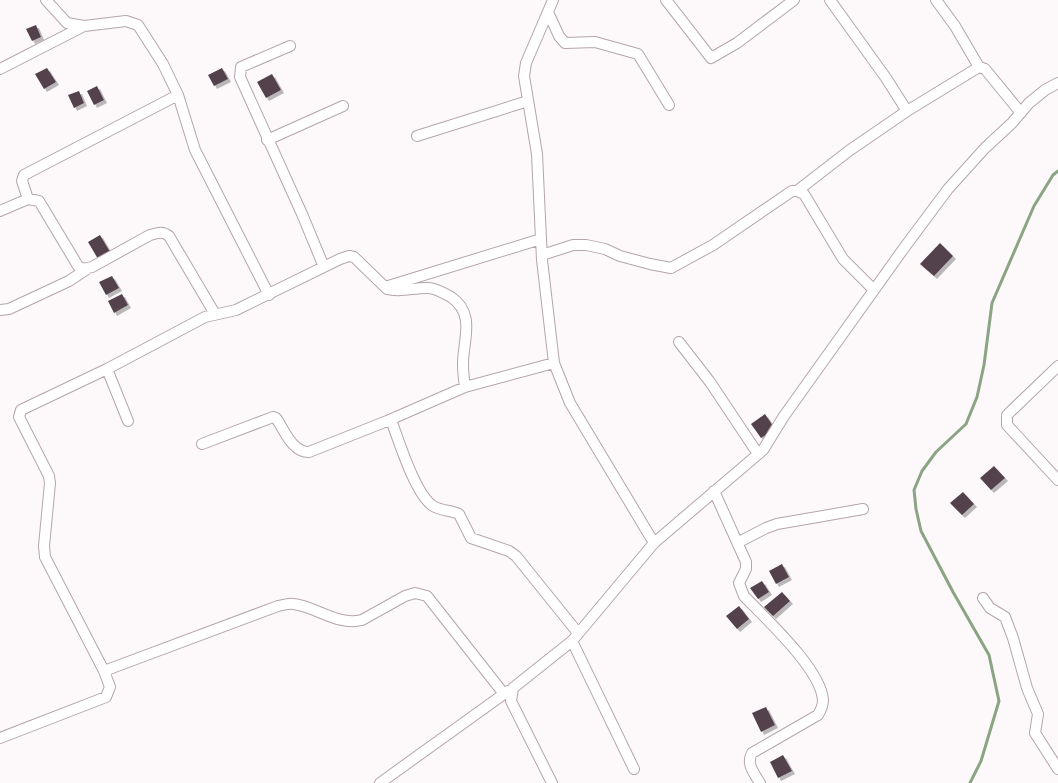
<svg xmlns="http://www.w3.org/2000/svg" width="1058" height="783" viewBox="0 0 1058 783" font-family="Overpass,sans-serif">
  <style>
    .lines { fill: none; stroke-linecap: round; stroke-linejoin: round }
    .stream { stroke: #8aa484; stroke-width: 3 }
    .building { fill: #52434b; filter: url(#shadow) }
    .street-casing { stroke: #b5a4ad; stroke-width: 12 }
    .street { stroke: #fff; stroke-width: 10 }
  </style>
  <defs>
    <filter id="shadow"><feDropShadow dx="3" dy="3" stdDeviation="0" flood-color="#0004"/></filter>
  </defs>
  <rect width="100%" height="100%" fill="#fdf9fb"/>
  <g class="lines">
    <path class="stream" d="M970 783 981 761 999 701 989 655 953 592 921 531 916 509 914 490 922 471 936 452 966 424 977 397 984 365 992 303 1034 206 1053 175 1058 171"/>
  </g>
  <path class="building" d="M36 25 41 37 32 41 26 29Z
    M47 68 56 82 44 89 35 74Z
    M222 68 228 79 214 86 208 75Z
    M272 74 281 90 266 98 257 82Z
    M97 86 104 100 94 105 87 91Z
    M79 91 84 103 74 108 68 95Z
    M100 235 110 252 98 259 88 242Z
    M940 243 953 256 934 276 920 264Z
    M112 276 119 288 106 295 99 282Z
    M122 294 128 305 114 313 108 301Z
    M765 414 775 429 761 438 751 424Z
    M994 466 1005 478 991 490 980 478Z
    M963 492 974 504 962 515 950 503Z
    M782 564 789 577 776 584 769 571Z
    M762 581 769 592 758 599 750 588Z
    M782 592 790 601 773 616 764 607Z
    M739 606 749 619 737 629 726 616Z
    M766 707 775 725 761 732 752 713Z
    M783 755 792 771 778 778 770 762Z"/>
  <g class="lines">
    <defs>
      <path id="street" d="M46 0 67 23 84 26 126 21 138 25 163 64 178 95 195 150 269 295
        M553 0 526 63 524 76 537 154 542 260 554 363 570 403 654 543
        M666 0 711 58 737 43 794 0
        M830 0 886 78 907 111
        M936 0 955 26 979 67
        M548 12 559 36 565 43 595 42 638 54 669 105
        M290 46 241 67 240 77 302 214 324 267
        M0 69 84 26
        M417 136 528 101
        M267 140 343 106
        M797 191 850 150 907 111 979 67 985 69 1021 113
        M28 199 22 181 24 175 178 95
        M0 211 28 199 39 201 78 266 83 269 92 267 150 235C158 233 162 231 169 236L215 314
        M542 255 573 245H586L605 249 620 256 650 264 671 268 713 245 792 191H797L804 194 843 259 874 290
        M385 287 541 239
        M0 310 9 309 69 281 87 269
        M679 342 710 382 758 454
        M1058 366 1007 415V425L1058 480
        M107 369 128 421
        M391 420C399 441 415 494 433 506 441 511 450 510 459 514L471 538 509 551 516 556 578 633
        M202 444 273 417 276 418C285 431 292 452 309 452L387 421 465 387 554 363
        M714 491 746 562V569L739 583 744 596C765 618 821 669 823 700 823 705 821 710 818 715L752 753C746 764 754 773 760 783
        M739 542 766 528 777 524 863 509
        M983 598 990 608 1005 617 1013 638 1027 688 1038 714 1035 733 1058 769
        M572 641 634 769
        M104 671 278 606C283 605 289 603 294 604 317 607 337 626 362 620L405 596 415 593 427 596 504 694
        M0 738 106 697 110 687 104 671 45 557 44 546 50 483 49 476 19 417 21 410 107 369 205 317 236 310 340 259 349 256 354 257 387 289C401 293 415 287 429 288 437 289 444 293 451 297 476 314 463 340 463 364 463 372 464 380 465 387
        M380 783 508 691
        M552 783 511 701 513 688 572 641 654 543 763 450 784 416 904 248 948 189 985 148 1012 123 1029 103 1045 90 1058 83"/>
    </defs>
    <use href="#street" class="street-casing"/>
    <use href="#street" class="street"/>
  </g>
</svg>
